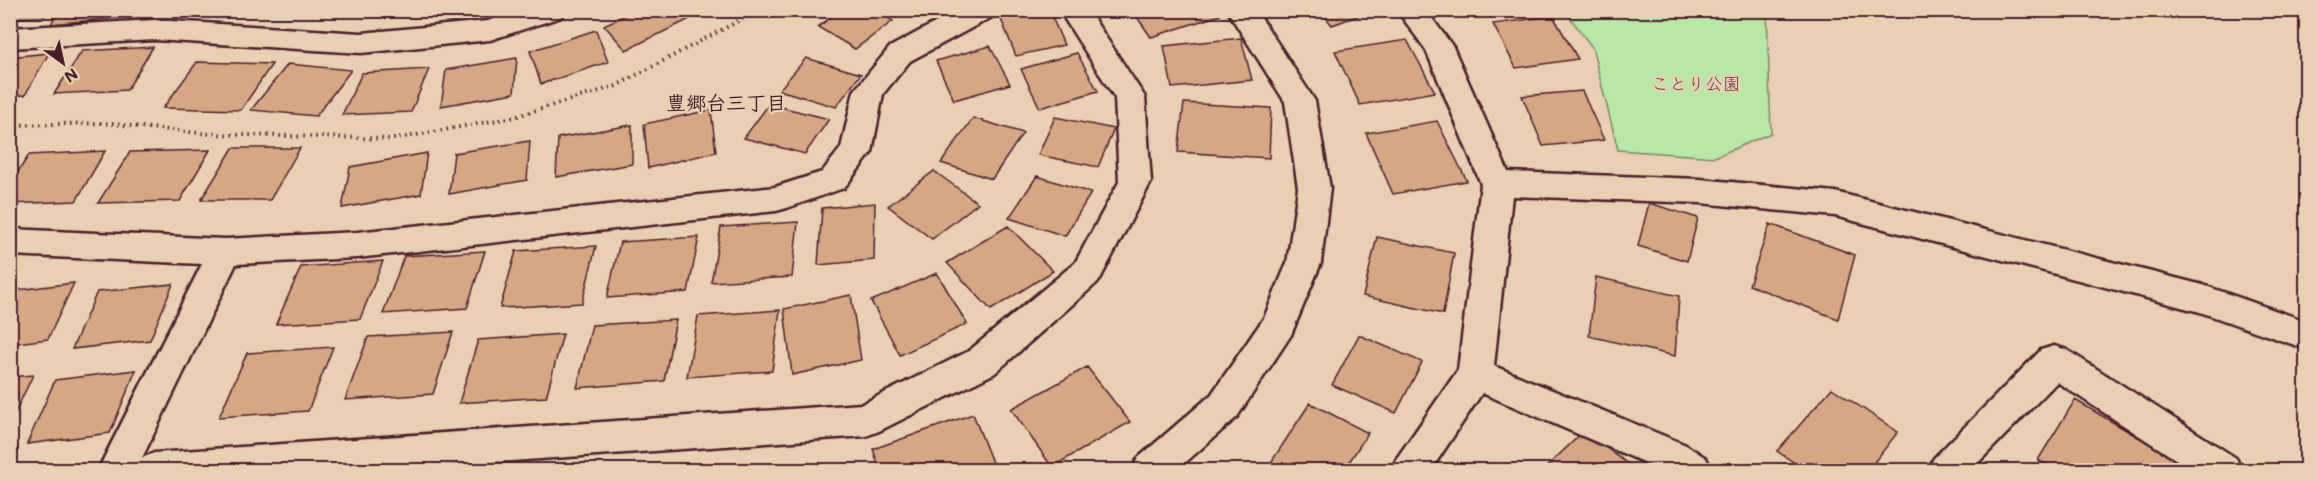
<svg xmlns="http://www.w3.org/2000/svg" width="2317" height="481" viewBox="0 0 2317 481" font-family="Mali,'Klee One',sans-serif">
  <style>
    .green { fill: #b7e8a7; stroke: #808469; stroke-width: 1.5 }
    .building { fill: #d4a885; stroke: #4a1f2b; stroke-width: 1.5 }
    .lines { fill: none; stroke-linecap: round; stroke-linejoin: round }
    .street-casing { stroke: #4a1f2b; stroke-width: 5 }
    .secondary-casing { stroke: #4a1f2b; stroke-width: 5 }
    .path { stroke: #4a1f2b; stroke-width: 4; stroke-dasharray: 1.5 4.5; stroke-linecap: butt }
    .street { fill: #ead0b2; fill-rule: evenodd }
    .secondary { fill: #ead0b2; fill-rule: evenodd }
    .labels { text-anchor: middle; dominant-baseline: central; stroke-width: 4.5; stroke-linejoin: round; paint-order: stroke }
    .park-label { font-size: 18px; fill: #5a3d3e; stroke: #ead0b2 }
    .neighbourhood-label { font-size: 20px; font-weight: bold; fill: #4a1f2b; stroke: #ead0b2 }
  </style>
  <rect width="100%" height="100%" fill="#ead0b2"/>
  <filter id="ink" filterUnits="userSpaceOnUse"><feTurbulence type="fractalNoise" baseFrequency=".0167" numOctaves="2"/><feDisplacementMap in="SourceGraphic" scale="12" xChannelSelector="R" yChannelSelector="G"/><feConvolveMatrix kernelMatrix="1 2 1 2 8 2 1 2 1" color-interpolation-filters="sRGB"/></filter>
  <g filter="url(#ink)">
    <path class="green" d="M1565 11H1767L1771 133 1715 157 1618 150 1592 47Z"/>
    <path class="building" d="M10 10H48L43 17 10 18Z
      M59 10H141L138 16 51 24Z
      M636 10H688L694 17 626 50 604 25Z
      M841 10H875L893 21 855 49 818 27Z
      M1039 10H1049L1064 45 1016 56 1001 19Z
      M1132 10H1217L1220 15 1151 37Z
      M1320 10H1374L1332 25Z
      M1553 16 1578 59 1516 68 1493 24Z
      M596 30 608 62 541 84 530 51Z
      M1241 38 1252 80 1172 88 1164 46Z
      M1407 40 1435 92 1360 105 1335 51Z
      M990 46 1010 84 954 100 936 61Z
      M153 47 127 90 54 94 82 51Z
      M49 53 25 95 10 96V57Z
      M1077 53 1098 91 1040 108 1021 69Z
      M517 58 514 93 441 106 446 70Z
      M806 58 861 74 836 107 779 90Z
      M197 62 272 64 241 110 163 108Z
      M288 64 351 70 316 116 251 110Z
      M429 69 411 112 342 115 362 73Z
      M1582 91 1604 140 1543 146 1522 96Z
      M1184 103 1271 108 1269 158 1178 152Z
      M769 104 829 119 805 154 744 138Z
      M711 110 716 152 648 168 644 124Z
      M1055 117 1114 129 1098 167 1038 155Z
      M973 118 1023 133 992 179 941 163Z
      M1437 121 1467 181 1393 194 1366 133Z
      M632 125V164L556 177 558 138Z
      M530 141 527 180 449 194 454 153Z
      M233 148H300L270 200H201Z
      M210 150 180 201 98 203 130 152Z
      M105 151 76 201 10 204V184L29 155Z
      M427 153 421 194 342 208 350 167Z
      M934 171 978 203 932 239 888 206Z
      M1037 176 1091 193 1065 236 1009 218Z
      M875 203 874 260 818 265 822 208Z
      M1649 203 1698 218 1687 261 1638 246Z
      M798 222 792 277 711 282 721 227Z
      M1770 224 1855 255 1838 319 1749 285Z
      M1008 226 1053 271 991 310 947 263Z
      M699 237 688 292 607 298 620 242Z
      M1377 237 1454 253 1443 314 1363 296Z
      M596 246 582 303 500 308 516 251Z
      M485 251 467 308 383 314 404 256Z
      M383 261 360 319 276 324 301 267Z
      M937 273 967 324 900 355 871 301Z
      M1596 277 1679 296 1675 356 1589 336Z
      M74 283 48 339 10 344V291Z
      M173 284 150 340 72 349 97 292Z
      M851 295 861 360 792 375 784 309Z
      M780 310 772 371 687 377 698 316Z
      M676 320 664 381 577 388 592 325Z
      M453 332 433 394 345 400 368 337Z
      M563 334 546 397 459 403 478 340Z
      M1359 335 1422 362 1396 413 1332 385Z
      M333 347 308 411 219 417 247 353Z
      M1087 367 1130 422 1052 467 1011 409Z
      M136 370 110 433 27 444 55 380Z
      M33 375 10 423V377Z
      M1832 388 1898 432 1868 470H1805L1777 451Z
      M2075 400 2184 464 2181 470H2056L2038 460Z
      M1310 403 1368 433 1344 470H1266Z
      M973 414 995 470H880L873 449Z
      M1584 431 1636 470H1543Z"/>
    <g class="lines">
      <defs>
        <path id="street" d="M519 10H565L561 17 490 40 361 53 155 40 10 48V28L155 20 361 33 488 21Z
          M959 10H996L992 17 910 61 883 94 872 152 844 188 787 208 776 211 357 258 236 264 142 458 154 453 862 404 969 351 1075 263 1119 182 1115 98 1059 10H1088L1145 97 1151 182 1099 281 995 373 879 431 866 436 382 470H98L202 264 10 255V229L225 239 357 232 775 187 822 172 841 148 854 91 890 47Z
          M1397 10H1426L1453 47 1508 172 1700 179 1835 192 2203 285 2306 321V349L2200 312 1835 216 1700 203 1512 196 1494 366 1686 445 1706 458 1712 470H1662L1482 393 1431 470H1391L1397 458 1458 370 1481 184 1426 50Z
          M2054 346 2067 350 2236 458 2242 470H2192L2057 382 1971 470H1928L1934 458 2041 350Z"/>
        <path id="secondary" d="M1227 10H1256L1315 101 1330 188 1321 263 1291 335 1237 417 1177 470H1132L1138 458 1211 395 1264 318 1287 263 1298 188 1285 102Z"/>
      </defs>
      <use href="#street" class="street-casing"/>
      <use href="#secondary" class="secondary-casing"/>
      <path class="path" d="M10 125 103 123 209 134 395 139 514 117 616 86 759 10"/>
      <use href="#street" class="street"/>
      <use href="#secondary" class="secondary"/>
    </g>
  </g>
  <g class="labels">
    <g class="park-label">
      <text x="1696" y="83">ことり公園</text>
    </g>
    <g class="neighbourhood-label">
      <text x="726" y="102">豊郷台三丁目</text>
    </g>
  </g>
  <rect width="2317" height="481" fill="none" stroke="#ead0b2" stroke-width="36"/>
  <rect x="18" y="18" width="2281" height="445" fill="none" stroke="#4a1f2b" stroke-width="2" filter="url(#ink)"/>
  <g transform="translate(63 63) rotate(147)" stroke="#ead0b2" stroke-width="4.5" paint-order="stroke">
  <path d="M0-4.5L10 22L0 15L-10 22Z" fill="#4a1f2b"/>
  <text y="-9" font-size="16" font-weight="bold" text-anchor="middle" fill="#4a1f2b">N</text>
  </g>
</svg>
